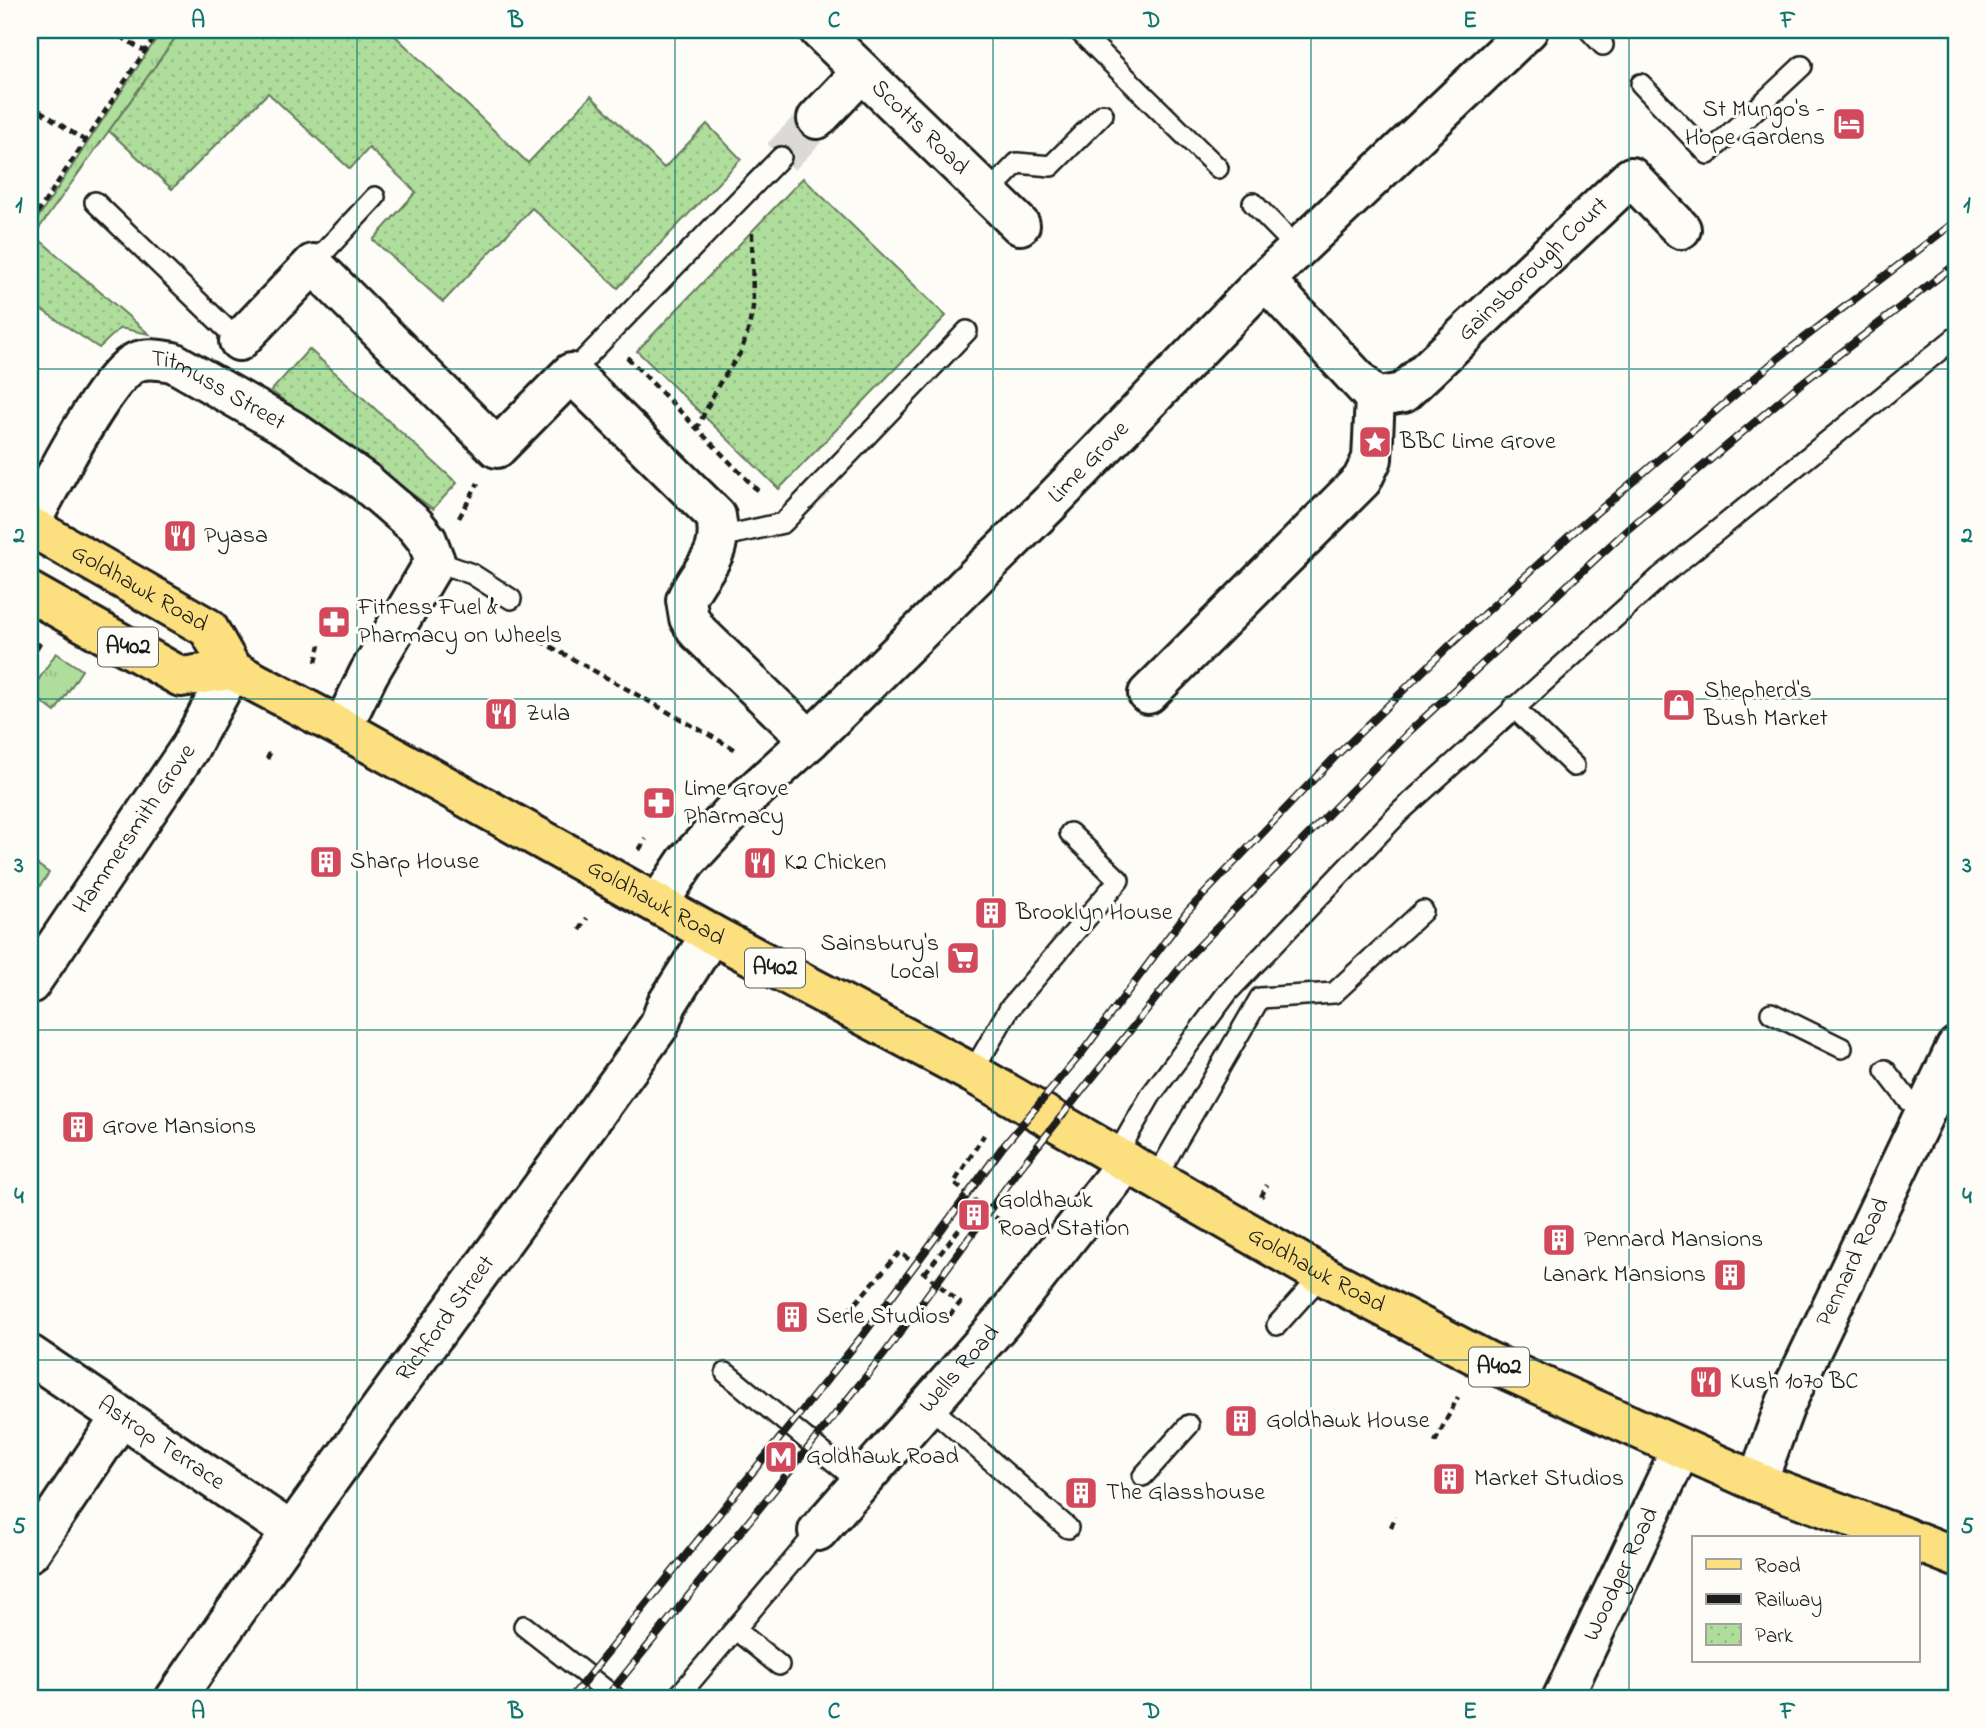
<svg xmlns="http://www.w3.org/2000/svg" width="1986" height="1729" viewBox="0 0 1986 1729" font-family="'Indie Flower',sans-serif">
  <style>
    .grass { fill: url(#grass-tufts); stroke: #657c5c; stroke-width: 2 }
    .park { fill: url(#park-dots); stroke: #657c5c; stroke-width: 2 }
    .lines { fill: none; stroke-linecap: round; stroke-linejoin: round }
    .street-tunnel { stroke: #dbdad6; stroke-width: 38; stroke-dasharray: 38 19; stroke-linecap: butt }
    .lane-casing { stroke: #1c1c1c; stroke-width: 24 }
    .street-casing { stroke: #1c1c1c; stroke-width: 44 }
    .primary-casing { stroke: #1c1c1c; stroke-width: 44 }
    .path { stroke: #1c1c1c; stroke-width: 4.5; stroke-dasharray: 7 5; stroke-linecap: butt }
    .lane { stroke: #fdfcf7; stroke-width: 19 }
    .street { stroke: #fdfcf7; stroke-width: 38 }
    .primary { stroke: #fce080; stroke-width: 38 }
    .rail-casing { stroke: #1c1c1c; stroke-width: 8 }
    .rail { stroke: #fdfcf7; stroke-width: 5; stroke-dasharray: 16; stroke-linecap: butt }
    .grid { fill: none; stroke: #0f766e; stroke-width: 2; stroke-opacity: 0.55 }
    .labels { text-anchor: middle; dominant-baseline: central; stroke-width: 6; stroke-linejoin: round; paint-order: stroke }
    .shield { fill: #fdfcf7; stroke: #605f5e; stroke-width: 2 }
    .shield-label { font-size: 23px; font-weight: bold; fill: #1c1c1c }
    .poi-label { font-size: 24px; fill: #1c1c1c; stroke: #fdfcf7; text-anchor: start }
    .street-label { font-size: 24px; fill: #1c1c1c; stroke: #fdfcf7 }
    .neatline { fill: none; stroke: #0f766e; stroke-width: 2.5 }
    .grid-label { font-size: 23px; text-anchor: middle; font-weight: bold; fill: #0f766e }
  </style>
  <defs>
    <pattern id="grass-tufts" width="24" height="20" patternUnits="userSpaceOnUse" patternTransform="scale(1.75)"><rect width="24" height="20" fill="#aedd9c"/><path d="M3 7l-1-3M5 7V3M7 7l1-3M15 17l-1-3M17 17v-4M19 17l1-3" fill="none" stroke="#95bd86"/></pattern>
    <pattern id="park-dots" width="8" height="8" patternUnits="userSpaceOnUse" patternTransform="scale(1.75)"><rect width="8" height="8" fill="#aedd9c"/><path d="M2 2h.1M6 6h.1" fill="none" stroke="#95bd86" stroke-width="1.8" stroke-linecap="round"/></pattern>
  </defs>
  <rect width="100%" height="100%" fill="#fdfcf7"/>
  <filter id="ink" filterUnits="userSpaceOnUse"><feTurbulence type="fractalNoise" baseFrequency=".0143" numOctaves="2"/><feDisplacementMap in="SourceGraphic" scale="14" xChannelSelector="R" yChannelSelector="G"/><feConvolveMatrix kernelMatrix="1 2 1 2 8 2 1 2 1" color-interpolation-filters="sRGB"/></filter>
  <g filter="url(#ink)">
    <path class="grass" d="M162 30H181L30 241V230Z
      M56 653 82 670 55 712 30 693Z
      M30 859 49 873 30 900Z"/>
    <path class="park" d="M181 30H389L528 163 591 96 664 168 707 124 741 159 618 288 532 208 443 302 373 240 416 192 369 148 350 169 268 93 172 189 109 131Z
      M803 178 946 316 779 489 637 351Z
      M34 235 149 334 120 328 99 348 30 302V241Z
      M309 349 457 483 433 509 271 391Z"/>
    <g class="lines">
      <path class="street-tunnel" d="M781 157 817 119"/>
      <defs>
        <path id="lane" d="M1078 30 1218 168
          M1589 30 1603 45
          M1641 84 1708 154 1802 66
          M988 193 1017 163 1051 166 1103 114
          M95 202 239 341
          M1253 203 1297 248
          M313 264 375 197
          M571 373 781 157
          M720 537 783 523 967 331
          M435 561 472 574 511 599
          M1513 707 1574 766
          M1771 1013 1842 1048
          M1885 1070 1908 1100 1927 1111
          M972 1073 1009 1009 1119 880 1070 833
          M1116 1156 1151 1095 1228 992 1401 811 1660 577 1956 337
          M1155 1179 1260 998 1334 993 1423 911
          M1277 1325 1322 1275
          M726 1373 860 1483
          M928 1405 1068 1528
          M1143 1476 1189 1425
          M524 1626 617 1699
          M736 1630 779 1665
          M676 1699 818 1531"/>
        <g id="street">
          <path id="s1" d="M819 30 1020 225"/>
          <path d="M817 119 862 72"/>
          <path d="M1265 280 1375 398"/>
          <path d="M239 341 313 264 497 448 571 373 716 516C724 558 702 565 686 600L689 618 698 632 810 740"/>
          <path id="s2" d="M30 523C50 488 104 377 136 362 148 357 161 360 173 362L292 430 365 482 415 525 427 540 435 561 369 673 342 728"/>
          <path id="s3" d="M1148 694 1362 480 1372 459 1375 398 1403 393 1631 177 1681 229"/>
          <path id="s4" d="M658 904 686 862 740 804 810 740 1050 503 1265 280 1528 30"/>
          <path id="s5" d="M30 984 189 749 232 670"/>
          <path id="s6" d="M30 1355 290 1531"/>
          <path id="s7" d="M1757 1482 1786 1403 1956 1047"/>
          <path id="s8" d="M818 1531 1003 1320 1127 1162"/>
          <path d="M30 1552 121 1417"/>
          <path id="s9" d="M175 1699C331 1471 498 1250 659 1026L667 1004 711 934"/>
          <path id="s10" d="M1562 1699 1681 1449"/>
        </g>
        <g id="primary">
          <path id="s11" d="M30 526 208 628 232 670 342 728 711 934 972 1073 1322 1275 1487 1361 1757 1482 1907 1538"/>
          <path d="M30 592 181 677 232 670"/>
          <path d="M1918 1542 1956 1557"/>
        </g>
      </defs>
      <use href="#lane" class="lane-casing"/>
      <use href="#street" class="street-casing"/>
      <use href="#primary" class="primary-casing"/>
      <path class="path" d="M110 30 144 51
        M30 104 85 141
        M30 224 159 30
        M627 357 760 493
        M696 430 719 384 741 352 748 331 753 308 752 231
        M459 518 478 483
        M519 629 738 751
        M30 659 41 641
        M316 662 320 645
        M267 759 270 753
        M639 850 646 839
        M580 930 587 918
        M1261 1197 1267 1185
        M979 1204 954 1183 984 1135
        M925 1273 979 1204 1020 1237
        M840 1321 900 1252 960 1303 948 1317
        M1435 1442 1458 1397
        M1391 1527 1396 1516"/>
      <use href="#lane" class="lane"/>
      <use href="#street" class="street"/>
      <use href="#primary" class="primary"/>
      <defs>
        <path id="rail" d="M570 1699 863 1335 1002 1148 1081 1054 1187 912 1337 755 1448 647 1569 536 1777 359 1956 221
          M605 1699 885 1353 1021 1167 1192 953 1411 730 1627 530 1794 389 1956 264"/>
      </defs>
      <use href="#rail" class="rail-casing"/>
      <use href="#rail" class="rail"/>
    </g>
  </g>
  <path class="grid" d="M357 30V1699M675 30V1699M993 30V1699M1311 30V1699M1629 30V1699M30 369H1956M30 699H1956M30 1030H1956M30 1360H1956"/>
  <defs>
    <symbol id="hotel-square" viewBox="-11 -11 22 22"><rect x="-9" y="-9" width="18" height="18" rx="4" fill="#d1495b" stroke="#fdfcf7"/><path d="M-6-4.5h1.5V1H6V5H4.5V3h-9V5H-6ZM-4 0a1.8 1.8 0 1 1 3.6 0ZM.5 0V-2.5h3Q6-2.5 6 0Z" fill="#fff"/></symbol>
    <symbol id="sight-square" viewBox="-11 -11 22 22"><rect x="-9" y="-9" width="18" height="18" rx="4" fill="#d1495b" stroke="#fdfcf7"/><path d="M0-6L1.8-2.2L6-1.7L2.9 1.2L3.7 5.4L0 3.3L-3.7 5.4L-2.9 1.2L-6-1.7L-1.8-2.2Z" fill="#fff"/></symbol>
    <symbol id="restaurant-square" viewBox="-11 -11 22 22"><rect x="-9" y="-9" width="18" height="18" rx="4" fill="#d1495b" stroke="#fdfcf7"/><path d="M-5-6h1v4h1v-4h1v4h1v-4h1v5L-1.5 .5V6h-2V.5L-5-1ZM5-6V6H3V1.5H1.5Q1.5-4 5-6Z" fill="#fff"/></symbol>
    <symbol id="pharmacy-square" viewBox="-11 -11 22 22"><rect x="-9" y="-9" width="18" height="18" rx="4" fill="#d1495b" stroke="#fdfcf7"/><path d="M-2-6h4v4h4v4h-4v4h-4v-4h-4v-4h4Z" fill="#fff"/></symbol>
    <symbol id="shop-square" viewBox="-11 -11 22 22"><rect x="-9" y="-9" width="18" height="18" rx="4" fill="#d1495b" stroke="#fdfcf7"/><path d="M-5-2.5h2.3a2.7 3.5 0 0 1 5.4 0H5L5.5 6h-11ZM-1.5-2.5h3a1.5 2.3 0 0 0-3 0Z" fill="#fff"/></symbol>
    <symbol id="building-square" viewBox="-11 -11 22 22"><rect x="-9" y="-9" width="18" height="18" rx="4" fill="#d1495b" stroke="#fdfcf7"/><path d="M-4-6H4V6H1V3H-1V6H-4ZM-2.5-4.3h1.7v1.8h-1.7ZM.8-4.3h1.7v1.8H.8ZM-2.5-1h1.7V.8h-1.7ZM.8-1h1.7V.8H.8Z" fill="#fff"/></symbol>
    <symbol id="supermarket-square" viewBox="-11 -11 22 22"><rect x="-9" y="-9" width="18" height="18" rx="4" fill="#d1495b" stroke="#fdfcf7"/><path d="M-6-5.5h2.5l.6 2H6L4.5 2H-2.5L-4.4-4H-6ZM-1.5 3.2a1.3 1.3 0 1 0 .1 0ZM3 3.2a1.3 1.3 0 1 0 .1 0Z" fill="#fff"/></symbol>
    <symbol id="metro-square" viewBox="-11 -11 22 22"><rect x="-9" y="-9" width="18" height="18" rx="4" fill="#d1495b" stroke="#fdfcf7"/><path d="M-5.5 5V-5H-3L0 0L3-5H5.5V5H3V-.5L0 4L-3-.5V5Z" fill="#fff"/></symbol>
  </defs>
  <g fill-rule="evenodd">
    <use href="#hotel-square" x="1830" y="105" width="38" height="38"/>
    <use href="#sight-square" x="1356" y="423" width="38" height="38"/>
    <use href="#restaurant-square" x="161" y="517" width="38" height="38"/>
    <use href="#pharmacy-square" x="315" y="603" width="38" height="38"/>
    <use href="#shop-square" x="1660" y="686" width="38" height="38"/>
    <use href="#restaurant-square" x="482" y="695" width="38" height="38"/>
    <use href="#pharmacy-square" x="640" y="784" width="38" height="38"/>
    <use href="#building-square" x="307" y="843" width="38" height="38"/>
    <use href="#restaurant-square" x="741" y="844" width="38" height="38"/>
    <use href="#building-square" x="972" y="894" width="38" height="38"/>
    <use href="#supermarket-square" x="944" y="939" width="38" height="38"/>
    <use href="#building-square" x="59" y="1108" width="38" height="38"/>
    <use href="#building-square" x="955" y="1196" width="38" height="38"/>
    <use href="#building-square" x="1540" y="1221" width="38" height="38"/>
    <use href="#building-square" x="1711" y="1256" width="38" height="38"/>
    <use href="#building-square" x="773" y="1298" width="38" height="38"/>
    <use href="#restaurant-square" x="1687" y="1363" width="38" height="38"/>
    <use href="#building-square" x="1222" y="1402" width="38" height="38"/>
    <use href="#metro-square" x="762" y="1438" width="38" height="38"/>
    <use href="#building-square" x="1430" y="1460" width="38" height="38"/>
    <use href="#building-square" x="1062" y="1474" width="38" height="38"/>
  </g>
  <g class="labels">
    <g class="shield">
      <rect x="98" y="627.5" width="60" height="39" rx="5"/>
      <rect x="745" y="948.5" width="60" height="39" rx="5"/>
      <rect x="1469" y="1347.5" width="60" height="39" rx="5"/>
    </g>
    <g class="shield-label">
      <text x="128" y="647">A402</text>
      <text x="775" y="968">A402</text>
      <text x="1499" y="1367">A402</text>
    </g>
    <g class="poi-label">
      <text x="1825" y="110" text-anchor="end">St Mungo's -<tspan x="1825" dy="28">Hope Gardens</tspan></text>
      <text x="1400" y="442">BBC Lime Grove</text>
      <text x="204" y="536">Pyasa</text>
      <text x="358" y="608">Fitness Fuel &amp;<tspan x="358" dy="28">Pharmacy on Wheels</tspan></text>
      <text x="1704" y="691">Shepherd's<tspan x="1704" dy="28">Bush Market</tspan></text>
      <text x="526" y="714">Zula</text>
      <text x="684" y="789">Lime Grove<tspan x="684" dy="28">Pharmacy</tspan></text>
      <text x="350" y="862">Sharp House</text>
      <text x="784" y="863">K2 Chicken</text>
      <text x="1016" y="913">Brooklyn House</text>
      <text x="939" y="944" text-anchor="end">Sainsbury's<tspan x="939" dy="28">Local</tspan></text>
      <text x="102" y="1127">Grove Mansions</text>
      <text x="998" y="1201">Goldhawk<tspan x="998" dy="28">Road Station</tspan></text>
      <text x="1584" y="1240">Pennard Mansions</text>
      <text x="1706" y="1275" text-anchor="end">Lanark Mansions</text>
      <text x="816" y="1317">Serle Studios</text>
      <text x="1730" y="1382">Kush 1070 BC</text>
      <text x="1266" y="1421">Goldhawk House</text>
      <text x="806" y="1457">Goldhawk Road</text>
      <text x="1474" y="1479">Market Studios</text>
      <text x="1106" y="1493">The Glasshouse</text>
    </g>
    <g class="street-label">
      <text stroke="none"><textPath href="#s1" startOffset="140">Scotts Road</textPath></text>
      <text stroke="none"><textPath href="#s3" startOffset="595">Gainsborough Court</textPath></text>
      <text stroke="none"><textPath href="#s2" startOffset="284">Titmuss Street</textPath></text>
      <text stroke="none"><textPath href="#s4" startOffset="618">Lime Grove</textPath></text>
      <text stroke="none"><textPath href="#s11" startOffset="126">Goldhawk Road</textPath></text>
      <text stroke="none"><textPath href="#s5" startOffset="187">Hammersmith Grove</textPath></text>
      <text stroke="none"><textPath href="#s11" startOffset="737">Goldhawk Road</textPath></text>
      <text stroke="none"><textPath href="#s7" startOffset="240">Pennard Road</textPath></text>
      <text stroke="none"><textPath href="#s11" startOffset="1493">Goldhawk Road</textPath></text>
      <text stroke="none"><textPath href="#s9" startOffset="467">Richford Street</textPath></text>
      <text stroke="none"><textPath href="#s8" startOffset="215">Wells Road</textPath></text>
      <text stroke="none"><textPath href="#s6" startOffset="158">Astrop Terrace</textPath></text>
      <text stroke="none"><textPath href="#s10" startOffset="138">Woodger Road</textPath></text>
    </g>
  </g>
  <rect width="1986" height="1729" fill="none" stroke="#fdfcf7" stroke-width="77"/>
  <rect x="1692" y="1536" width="228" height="126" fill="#fdfcf7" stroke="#a3a29f" stroke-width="2"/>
  <rect x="1706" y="1559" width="35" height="10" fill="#fce080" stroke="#a3a29f" stroke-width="2"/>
  <text x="1755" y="1572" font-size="21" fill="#1c1c1c">Road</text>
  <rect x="1706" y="1594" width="35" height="10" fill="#1c1c1c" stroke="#a3a29f" stroke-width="2"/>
  <text x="1755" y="1606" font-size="21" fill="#1c1c1c">Railway</text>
  <rect x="1706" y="1624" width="35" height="21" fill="url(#park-dots)" stroke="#a3a29f" stroke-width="2"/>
  <text x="1755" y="1642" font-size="21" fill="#1c1c1c">Park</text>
  <rect x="38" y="38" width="1910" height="1652" class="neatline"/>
  <g class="grid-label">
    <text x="198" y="27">A</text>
    <text x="516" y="27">B</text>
    <text x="834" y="27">C</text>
    <text x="1152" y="27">D</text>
    <text x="1470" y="27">E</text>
    <text x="1788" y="27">F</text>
    <text x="19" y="212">1</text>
    <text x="1967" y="212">1</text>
    <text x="19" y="542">2</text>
    <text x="1967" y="542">2</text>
    <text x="19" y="872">3</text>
    <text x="1967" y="872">3</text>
    <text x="19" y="1203">4</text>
    <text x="1967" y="1203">4</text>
    <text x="19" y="1533">5</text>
    <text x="1967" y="1533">5</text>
    <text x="198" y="1718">A</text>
    <text x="516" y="1718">B</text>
    <text x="834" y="1718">C</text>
    <text x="1152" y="1718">D</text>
    <text x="1470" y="1718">E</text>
    <text x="1788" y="1718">F</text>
  </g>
</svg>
